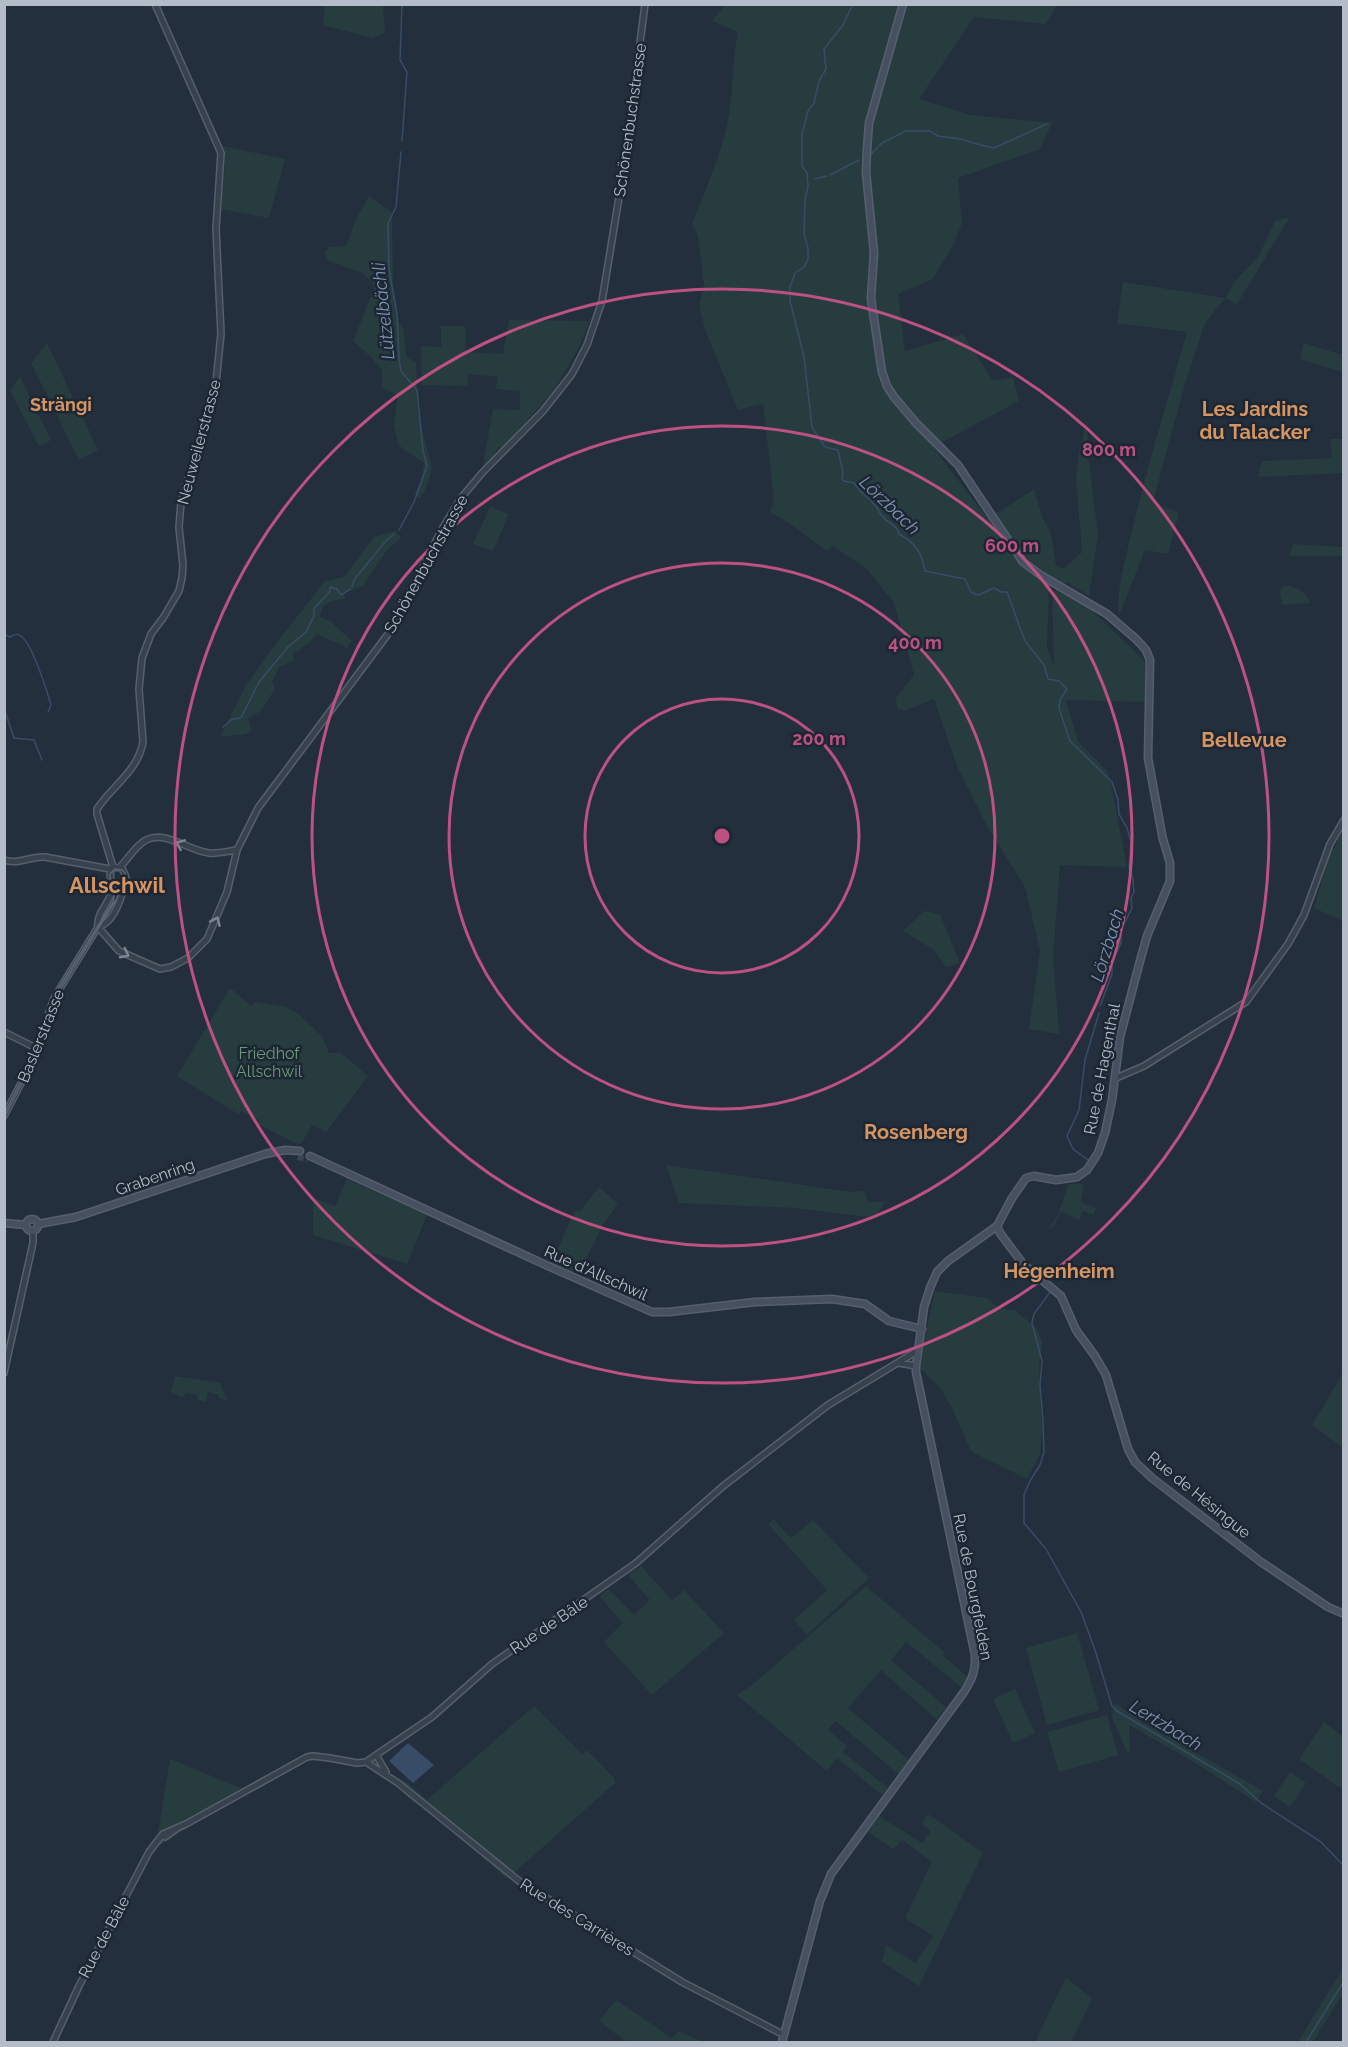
<svg xmlns="http://www.w3.org/2000/svg" width="1348" height="2047" viewBox="0 0 1348 2047" font-family="Raleway,sans-serif">
  <style>
    .green { fill: #263c3f }
    .water { fill: #394c67 }
    .lines { fill: none; stroke-linecap: round; stroke-linejoin: round }
    .stream { stroke: #394c67; stroke-width: 1.5 }
    .secondary-tunnel { stroke: #3a4453; stroke-width: 6; stroke-dasharray: 6 3; stroke-linecap: butt }
    .tertiary-casing { stroke: #565f6c; stroke-width: 8 }
    .secondary-casing { stroke: #565f6c; stroke-width: 9 }
    .tertiary { stroke: #38414e; stroke-width: 5 }
    .secondary { stroke: #465061; stroke-width: 6 }
    .tram { stroke: #5a6575; stroke-width: 1.5 }
    .oneway { stroke: #7c8592 }
    .ring { fill: none; stroke: #bd5182; stroke-width: 3 }
    .labels { text-anchor: middle; dominant-baseline: central; stroke-width: 5; stroke-linejoin: round; paint-order: stroke }
    .street-label { font-size: 16px; fill: #b4bcc9; stroke: #1d2633 }
    .park-label { font-size: 16px; fill: #6b9a76; stroke: #1d2633 }
    .water-label { font-size: 18px; font-style: italic; fill: #7c92b1; stroke: #1d2633 }
    .neighbourhood-label { font-size: 18px; font-weight: bold; fill: #d59563; stroke: #1d2633 }
    .quarter-label { font-size: 20px; font-weight: bold; fill: #d59563; stroke: #1d2633 }
    .district-label { font-size: 22px; font-weight: bold; fill: #d59563; stroke: #1d2633 }
    .centre { fill: #bd5182; stroke: #1d2633; stroke-width: 3 }
    .ring-label { font-size: 18px; text-anchor: middle; font-weight: bold; fill: #bd5182; stroke: #1d2633; stroke-width: 5; stroke-linejoin: round; paint-order: stroke }
  </style>
  <rect width="100%" height="100%" fill="#242f3e"/>
  <path class="green" d="M325 5H383L385 33 372 38 323 25Z
    M725 5H1057L1046 24 974 17 919 99 970 115 1045 122 1053 121 1040 149 958 178 962 223 953 245 933 279 898 294 905 351 963 334 993 381 1013 377 1019 401 933 447 988 519 1034 489 1042 516 1051 534 1056 565 1063 569 1082 552 1076 479 1079 453 1087 420 1089 463 1098 535 1089 596 1069 583 1049 586 1047 648 1054 665 1052 592 1057 590 1089 608 1145 661 1146 666 1145 702 1066 700 1078 741 1107 771 1111 784 1127 867 1060 865 1053 959 1059 1034 1029 1029 1040 950 1025 887 987 826 958 768 934 699 904 711 898 709 895 699 914 675 894 603 867 569 833 546 827 551 789 523 770 512 774 500 763 404 738 410 706 332 699 306 704 285 698 236 692 224C703 195 716 167 724 137 734 103 731 67 738 32L712 21Z
    M223 146 285 159 269 218 221 209 225 163Z
    M369 196 392 212 393 288 399 322 403 328 407 357 416 363 418 413 432 467 427 486 420 499 415 493 420 484 424 463 398 445 394 424 398 395 382 388V370L370 356 353 341 375 286 363 273 329 261 324 253 329 247 346 246 356 219Z
    M1290 217 1237 304 1225 298 1205 323 1184 387 1153 502 1179 513 1168 554 1145 550 1119 616C1116 590 1125 561 1131 535 1147 467 1168 400 1187 332L1117 323 1123 282 1225 298 1236 280 1258 257 1275 221Z
    M509 320 590 321 577 351 553 391 502 449 499 446 492 458 483 466 493 409 520 410V391L496 389 498 377 468 374 467 386 422 385 421 346 441 347V326H465L466 352 503 354Z
    M47 343 98 450 79 460 31 363Z
    M1304 343 1343 355V372L1300 359Z
    M21 376 22 381 51 440 39 446 10 391Z
    M1330 439H1343V473L1258 477 1262 461 1332 458Z
    M490 507 509 514 493 551 473 544Z
    M396 531 401 538 387 550 363 586 343 594 346 598C332 601 322 601 320 617L330 621 352 641 347 648 317 634 309 643 293 654 294 661 279 667 272 682 275 689 262 710 248 719 252 730 246 734 220 737 245 687 271 650 325 581 344 577 374 537Z
    M1293 544 1343 547V556H1289Z
    M1284 585C1296 587 1307 591 1310 603L1282 605 1280 592Z
    M1343 829 1344 921H1343L1314 908 1328 861Z
    M924 911 940 914 960 963 946 967 933 949 903 931Z
    M230 988 251 1006 256 1002 286 1007 297 1013 322 1036 329 1053H341L368 1076 326 1132 312 1125 301 1144 295 1143 258 1124 259 1120 241 1111 238 1114 177 1076Z
    M666 1165 851 1192 864 1191 869 1202H885L875 1218 795 1208 679 1203Z
    M347 1179 427 1215 407 1264 313 1235V1198L335 1206Z
    M1078 1183 1084 1185 1081 1202 1096 1208 1094 1215 1083 1211 1079 1220 1061 1211 1053 1227 1048 1229 1058 1215 1068 1185Z
    M599 1187 618 1204 603 1224 578 1276 552 1263 574 1211H580Z
    M935 1291 987 1298 1000 1309 1015 1310 1038 1330 1042 1343 1039 1366 1042 1429 1040 1454 1027 1479 974 1453 970 1449 953 1410 940 1388 921 1369 920 1359Z
    M1343 1373V1448L1312 1425Z
    M175 1376 220 1383 227 1400 219 1398V1395L208 1392 206 1402 198 1400 196 1394 186 1393 183 1397 177 1396V1394L171 1392Z
    M773 1519 791 1538 813 1520 869 1578 807 1635 794 1620 827 1590 768 1524Z
    M641 1566 672 1600 684 1590 724 1633 652 1695 604 1642 623 1623 599 1596 609 1589 634 1615 650 1600 628 1575Z
    M866 1586 945 1653 943 1656 968 1677 961 1687 906 1642 891 1660 946 1707 937 1720 881 1670 848 1708 909 1760 898 1774 836 1721 828 1730 847 1746 843 1752 888 1788 882 1795 837 1758 827 1771 737 1695 752 1685Z
    M1077 1633 1099 1710 1047 1725 1026 1648Z
    M1015 1689 1035 1733 1013 1743 993 1699Z
    M1115 1703 1144 1723 1263 1791 1256 1802 1194 1762 1129 1725 1130 1753 1127 1752 1112 1718Z
    M534 1706 582 1754 587 1750 614 1778 615 1783 507 1879 427 1810C412 1802 401 1796 398 1779L407 1782 427 1800Z
    M1107 1715 1118 1755 1059 1772 1047 1732Z
    M1324 1722 1343 1736V1790L1299 1759Z
    M170 1759 246 1790 156 1848Z
    M1290 1772 1306 1783 1290 1807 1274 1796Z
    M928 1814 983 1853 919 1986 882 1962 886 1945 916 1963 933 1936 905 1918 932 1862 902 1840 893 1849 868 1832 879 1816 922 1843 931 1831 922 1824Z
    M1343 1968V1993L1313 2042H1298Z
    M1066 1977 1092 1999 1071 2042H1035Z
    M616 2000 672 2038 679 2031 703 2042H627L599 2021Z"/>
  <path class="water" d="M408 1743 434 1765 413 1783 389 1761Z"/>
  <g class="lines">
    <path class="stream" d="M853 4 843 25 824 49 826 69 819 81 814 103 808 111 802 134V166L807 173 808 186 805 200 804 234 808 248V259L804 267 795 273 790 287V301L804 357 812 427 825 447 838 450 843 473 842 479 844 481 854 483C860 492 867 497 875 505 878 508 879 513 883 517 888 524 897 524 899 534 915 542 922 553 925 571L965 579 971 592 978 595 994 588 1001 592H1007L1025 641 1044 665 1048 679 1059 681 1067 689 1060 700 1059 708 1070 741 1112 782 1118 800 1119 814 1127 828 1131 842 1129 868 1133 879 1134 892 1131 898 1132 908 1121 930V943L1112 963V974L1100 1006
      M402 141 407 72 400 60 402 4
      M872 153 882 143 906 131H930L938 136 961 139 973 143 994 148 1047 124
      M830 175 859 160
      M815 179 827 176
      M399 530 414 502 427 466 423 451 417 390 401 371 399 358 397 314 389 269 388 223 396 207 401 152
      M352 587 354 580 385 542 394 534
      M4 634 10 637C14 635 16 633 19 635 31 639 47 691 51 705L48 712
      M6 714 14 738 34 740 42 760
      M223 727 232 719 241 718 259 682 288 647 306 632 314 616V609L330 591V587L337 589 340 594H343L350 589
      M1088 1160 1073 1149 1067 1136 1079 1110 1085 1060 1099 1013
      M1050 1292 1034 1314 1032 1323 1042 1361 1040 1385 1043 1421 1044 1452 1040 1465 1030 1481 1024 1495V1523L1046 1549 1081 1612 1095 1650 1112 1706 1117 1711 1240 1784 1261 1803 1321 1842 1344 1866
      M1306 2042 1344 1981"/>
    <path class="secondary-tunnel" d="M298 1157 308 1160"/>
    <defs>
      <path id="tertiary" d="M4 860C18 865 31 856 45 857L110 869
        M113 867 97 814V809C112 786 138 771 143 742L139 689 142 658 151 634 163 618 179 591 182 578 183 565 179 527 181 502 215 392 221 334 216 229 221 153 155 4
        M120 867C129 858 135 846 146 840 166 830 189 851 209 853 219 854 228 851 237 850
        M98 927 119 951 160 969 171 967 188 958 207 939 227 892 237 850 258 808 391 630 442 529 461 498 482 473 543 411 572 374 587 345 602 301 624 167 645 4
        M98 927C96 913 109 904 112 891 114 882 107 876 112 868
        M4 1032 36 1048
        M1116 1078 1144 1066 1246 1002 1288 944 1304 915 1330 844 1344 820
        M4 1116 31 1064 54 998 98 927C116 922 123 893 126 877L122 868 113 867
        M899 1363 916 1366
        M4 1373 33 1243V1232
        M376 1755 386 1772
        M366 1762 398 1783 519 1881 682 1982 784 2035
        M163 1836 165 1837 176 1829
        M53 2042 79 1986 149 1852 163 1834 186 1824 307 1757 313 1756 330 1758 357 1763 366 1762 376 1755 432 1717 492 1664 636 1563 722 1487 828 1405 917 1351"/>
      <path id="secondary" d="M903 4 869 123 867 150 866 172 874 253 871 299 882 372 887 386 894 397 916 423 958 465 1023 562 1042 576 1107 614 1136 639 1146 650 1150 660 1148 758 1163 840
        M310 1156 548 1266 652 1312H669L755 1302 832 1299 865 1304 889 1321 922 1329
        M26 1225a6 6 0 1 1 12 0a6 6 0 1 1-12 0Z
        M4 1223 26 1225
        M38 1224 76 1217 265 1154 285 1150 300 1151
        M997 1226 1000 1233 1023 1264 1061 1296 1076 1330 1095 1356 1106 1375 1128 1449 1135 1462 1152 1478 1261 1562 1328 1607 1344 1614
        M782 2042 820 1901 831 1874 964 1692C972 1679 976 1671 975 1655L916 1372V1366L924 1307 930 1288 937 1272 948 1261 997 1226 1012 1198 1026 1178 1034 1176 1056 1180 1077 1177 1087 1170 1098 1153 1105 1133 1112 1100 1120 1037 1140 961 1147 936 1170 881V863L1163 839"/>
    </defs>
    <use href="#tertiary" class="tertiary-casing"/>
    <use href="#secondary" class="secondary-casing"/>
    <use href="#tertiary" class="tertiary"/>
    <use href="#secondary" class="secondary"/>
    <path class="tram" d="M4 1114 30 1063 46 1013 53 997 113 902C117 891 109 884 110 874L115 869 122 870 125 873 126 879 116 900 55 998 32 1064 4 1118"/>
  </g>
  <defs><path id="oneway-chevron" d="M-2-3.5L2.5 0L-2 3.5" fill="none" stroke-width="1.6" stroke-linecap="round" stroke-linejoin="round" transform="scale(1.5)"/></defs>
  <g class="oneway">
    <use href="#oneway-chevron" transform="translate(180 844) rotate(-157)"/>
    <use href="#oneway-chevron" transform="translate(216 921) rotate(-66)"/>
    <use href="#oneway-chevron" transform="translate(125 954) rotate(28)"/>
  </g>
  <g class="ring">
    <circle cx="722" cy="836" r="137"/>
    <circle cx="722" cy="836" r="273"/>
    <circle cx="722" cy="836" r="410"/>
    <circle cx="722" cy="836" r="547"/>
  </g>
  <g class="labels">
    <g class="street-label">
      <text transform="translate(630 120) rotate(-82)">Schönenbuchstrasse</text>
      <text transform="translate(199 442) rotate(-75)">Neuweilerstrasse</text>
      <text transform="translate(426 564) rotate(-61)">Schönenbuchstrasse</text>
      <text transform="translate(41 1036) rotate(-68)">Baslerstrasse</text>
      <text transform="translate(1102 1069) rotate(-79)">Rue de Hagenthal</text>
      <text transform="translate(155 1177) rotate(-19)">Grabenring</text>
      <text transform="translate(596 1273) rotate(24)">Rue d'Allschwil</text>
      <text transform="translate(1199 1495) rotate(39)">Rue de Hésingue</text>
      <text transform="translate(973 1587) rotate(79)">Rue de Bourgfelden</text>
      <text transform="translate(549 1625) rotate(-34)">Rue de Bâle</text>
      <text transform="translate(577 1917) rotate(32)">Rue des Carrières</text>
      <text transform="translate(104 1937) rotate(-62)">Rue de Bâle</text>
    </g>
    <g class="park-label">
      <text x="269" y="1053">Friedhof<tspan x="269" dy="18">Allschwil</tspan></text>
    </g>
    <g class="water-label">
      <text transform="translate(383 311) rotate(-96)">Lützelbächli</text>
      <text transform="translate(890 505) rotate(44)">Lörzbach</text>
      <text transform="translate(1107 945) rotate(-73)">Lörzbach</text>
      <text transform="translate(1166 1725) rotate(31)">Lertzbach</text>
    </g>
    <g class="neighbourhood-label">
      <text x="61" y="404">Strängi</text>
    </g>
    <g class="quarter-label">
      <text x="1255" y="409">Les Jardins<tspan x="1255" dy="23">du Talacker</tspan></text>
      <text x="1244" y="740">Bellevue</text>
      <text x="916" y="1132">Rosenberg</text>
      <text x="1059" y="1271">Hégenheim</text>
    </g>
    <g class="district-label">
      <text x="117" y="885">Allschwil</text>
    </g>
  </g>
  <circle cx="722" cy="836" r="9" class="centre"/>
  <g class="ring-label">
    <text x="1109" y="456">800 m</text>
    <text x="1012" y="552">600 m</text>
    <text x="915" y="649">400 m</text>
    <text x="819" y="745">200 m</text>
  </g>
  <rect width="1348" height="2047" fill="none" stroke="#b4bcc9" stroke-width="12"/>
</svg>
